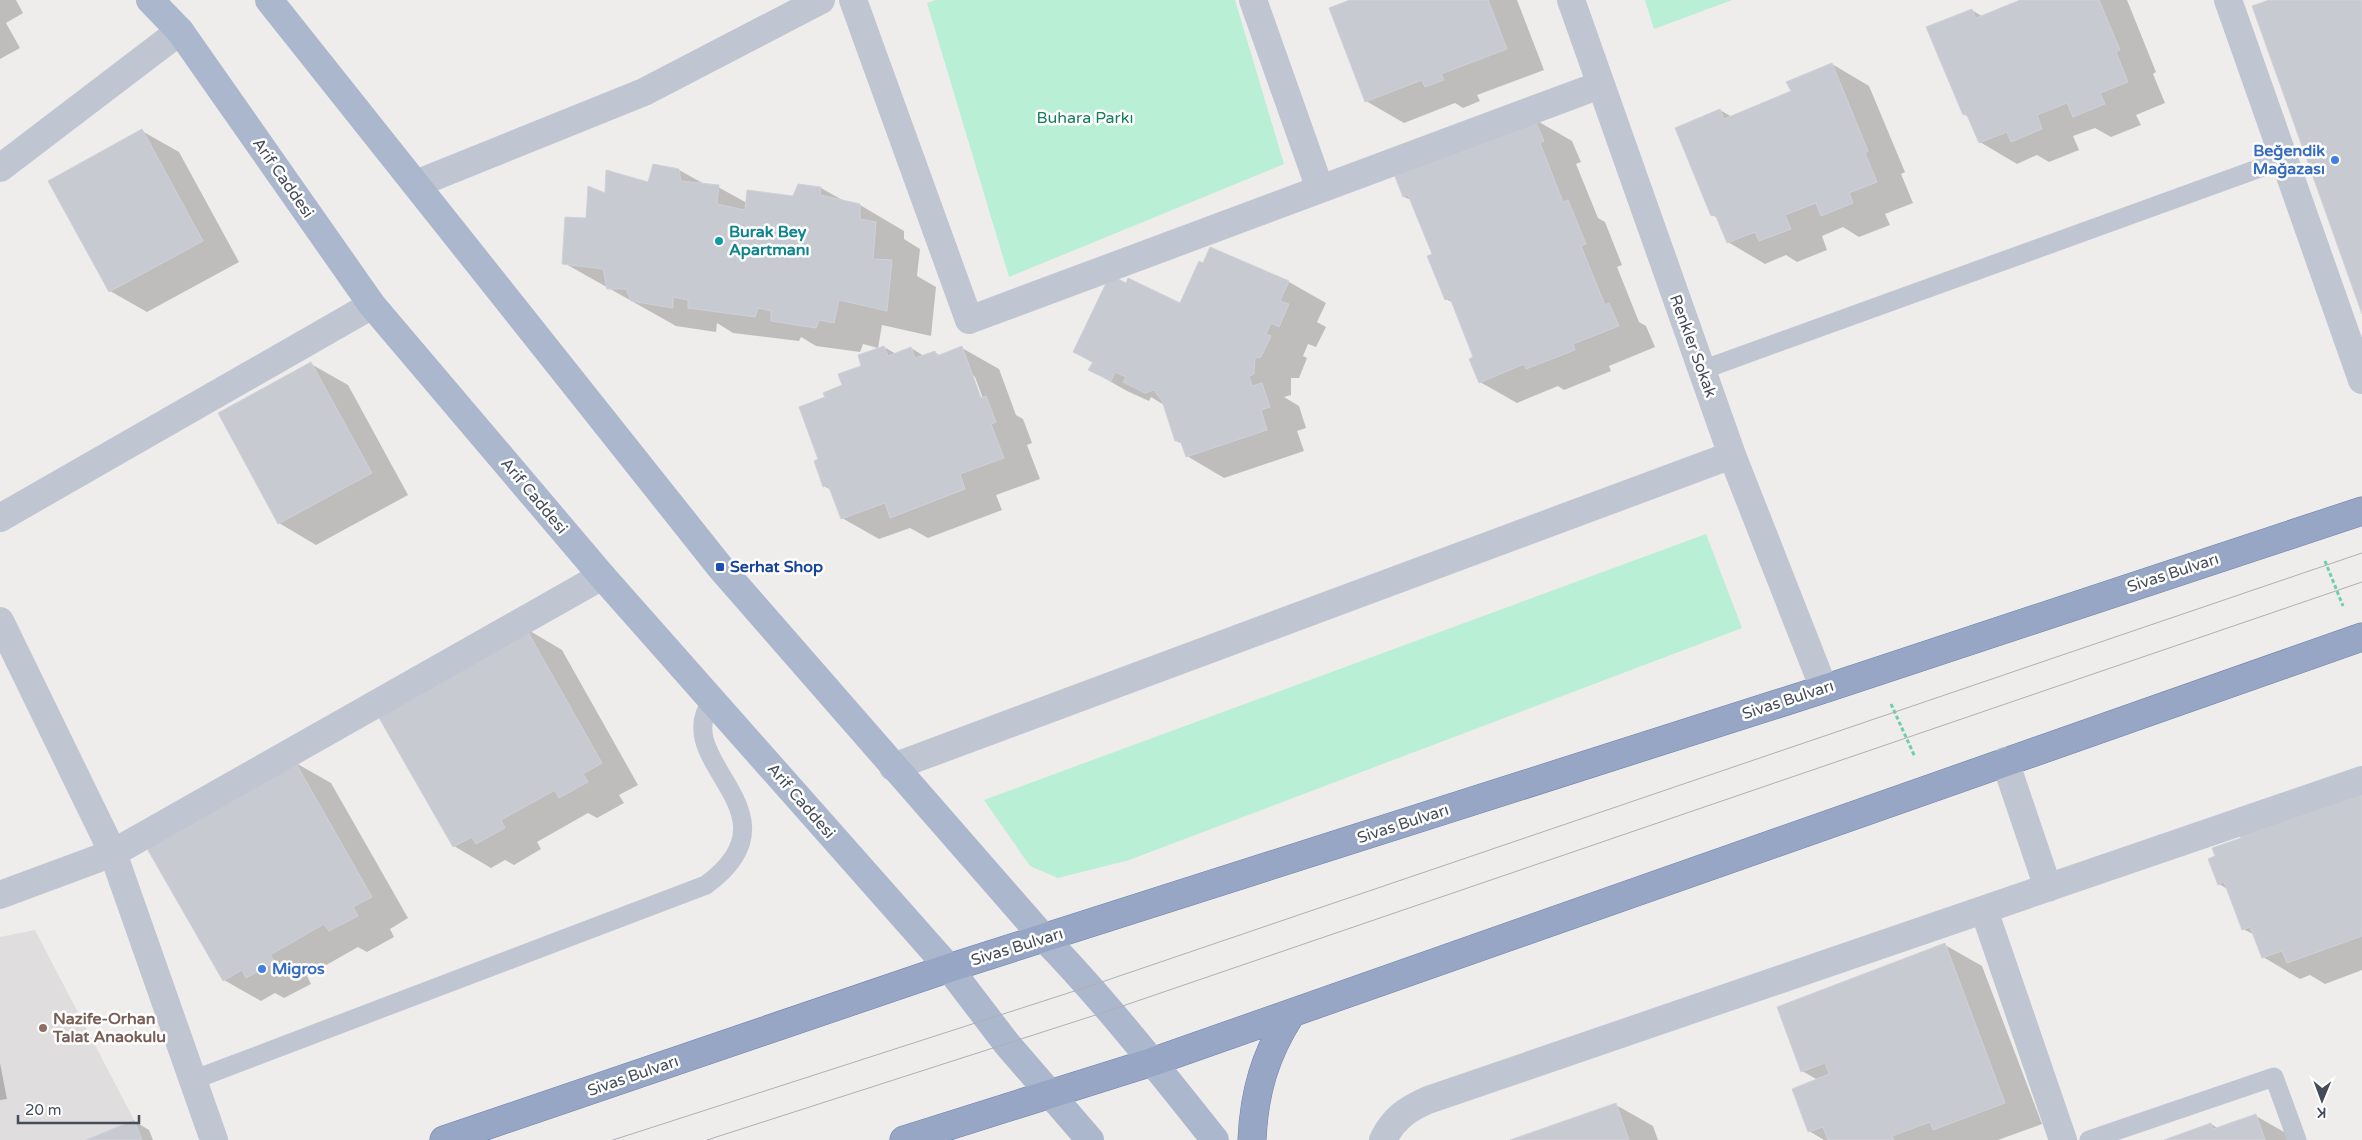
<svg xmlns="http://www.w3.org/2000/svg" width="2362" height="1140" viewBox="0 0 2362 1140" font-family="'Varela Round',sans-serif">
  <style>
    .education { fill: #e0ddde }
    .green { fill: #b8efd5 }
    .shadow { fill: #0003; fill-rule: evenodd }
    .building { fill: #c8cad2; stroke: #d0d1d8 }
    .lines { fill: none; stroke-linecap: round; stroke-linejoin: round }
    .trunk-casing { stroke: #6d81a9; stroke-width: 29 }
    .path { stroke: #6fcead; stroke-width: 3; stroke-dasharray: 4 2.5; stroke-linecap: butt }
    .service { stroke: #bfc6d2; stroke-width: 19 }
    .minor { stroke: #bfc6d2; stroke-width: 28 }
    .primary { stroke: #aab7cc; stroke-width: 28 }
    .trunk { stroke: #96a6c4; stroke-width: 28 }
    .tram { stroke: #aeb0b7; stroke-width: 1 }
    .shop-dot { fill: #3f7fe0; stroke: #fff; stroke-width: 2 }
    .culture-dot { fill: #0f9aa8; stroke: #fff; stroke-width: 2 }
    .transit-dot { fill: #1a4fb4; stroke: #fff; stroke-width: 2 }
    .education-dot { fill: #8d6e63; stroke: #fff; stroke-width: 2 }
    .labels { text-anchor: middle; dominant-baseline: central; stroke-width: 5; stroke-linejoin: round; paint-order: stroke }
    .park-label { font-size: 16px; fill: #147c57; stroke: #fff }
    .shop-label { font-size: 16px; font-weight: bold; fill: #366cbe; stroke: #fff; text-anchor: end }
    .street-label { font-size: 16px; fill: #444c5a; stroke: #fff }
    .culture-label { font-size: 16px; font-weight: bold; fill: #0d838f; stroke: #fff; text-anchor: start }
    .transit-label { font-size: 16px; font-weight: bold; fill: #164399; stroke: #fff; text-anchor: start }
    .education-label { font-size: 16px; font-weight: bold; fill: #785e54; stroke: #fff; text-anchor: start }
  </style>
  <rect width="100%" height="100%" fill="#efecec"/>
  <path class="education" d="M35 930 134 1120 142 1140H0V937Z"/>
  <path class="green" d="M936 0H1235L1284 164 1009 277 927 3Z
    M1645 0H1732L1654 29Z
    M1706 534 1742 628 1129 860 1058 878 1030 866 984 800Z"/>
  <path class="shadow" d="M0 0H16L23 13 6 23 20 48 0 59Z
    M1353 0H1517L1544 70 1477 95 1480 101 1463 108 1455 103 1404 123 1366 101Z
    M2024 0H2127L2156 72 2153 74 2165 103 2136 115 2141 125 2111 137 2095 128 2073 136 2079 150 2049 162 2037 155 2017 164 1980 142 1970 118 1964 114 1972 10 1983 17Z
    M1832 64 1869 86 1905 172 1901 174 1913 203 1885 214 1890 225 1859 237 1843 227 1822 236 1827 250 1797 262 1786 255 1765 264 1728 242 1718 218 1712 215 1720 110 1732 117 1792 92Z
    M1534 119 1572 141 1581 162 1576 164 1598 218 1605 222 1622 265 1617 267 1639 322 1646 326 1655 347 1609 366 1611 371 1564 390 1558 386 1517 403 1480 382 1475 358 1453 303 1446 299 1433 255 1411 200 1404 197 1396 174Z
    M142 131 179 152 239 262 147 312 110 291Z
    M679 170 706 185 718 187 747 203 794 198 799 185 821 188 846 202 860 205 904 231V239L920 249 917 276 936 287 931 336 882 325 878 348 863 344 860 352 816 346 801 337 799 341 733 333 717 323 716 332 676 326 564 263 588 220 606 195 649 183Z
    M1289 282 1326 303 1317 322 1326 327 1316 347 1308 344 1303 356 1307 358 1299 378H1291V395L1284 397 1299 406 1306 428 1297 431 1304 451 1224 478 1187 456 1183 444 1176 441 1164 405 1151 397 1149 401 1127 391 1090 370 1093 363 1075 352 1181 305Z
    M884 347 896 354 911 348 924 356 934 352 941 356 962 348 999 369 1016 415 1023 419 1032 443 1027 445 1040 479 996 495 1002 510 928 538 910 528 879 539 842 518 831 490 824 486 820 460 826 398 843 386ZM970 373 975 377 985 404H982Z
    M311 364 348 385 408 495 316 545 279 523 220 414Z
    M525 628 562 650 638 785 619 795 624 803 597 818 588 813 537 842 541 849 514 865 505 860 491 868 454 846Z
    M294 762 331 783 408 918 390 929 394 937 367 952 358 947 307 976 311 984 284 998 275 993 261 1001 224 980Z
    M2362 792V970L2325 984 2310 975 2300 979 2263 957 2255 935 2243 929 2229 890 2219 884Z
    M1945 945 1982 966 2042 1124 1998 1140H1824L1809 1131 1818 1080 1802 1071Z
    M0 1063 7 1099 0 1100Z
    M1616 1105 1653 1126 1658 1140H1514Z
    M2256 1116 2293 1137 2294 1140H2167L2211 1124 2219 1129Z
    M134 1121 149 1130 153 1140H89Z"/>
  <path class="building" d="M1350 0H1488L1507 49 1441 74 1444 80 1425 87 1422 80 1365 102 1329 8Z
    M2020 0H2099L2120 50 2116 52 2128 82 2100 93 2105 104 2073 117 2067 103 2037 115 2042 129 2011 142 2007 132 1979 143 1966 113 1963 115 1926 27 1972 9 1976 18Z
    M2269 0H2362V314L2252 6Z
    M1832 63 1868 151 1865 153 1877 182 1849 193 1853 203 1821 216 1816 203 1785 215 1791 229 1759 241 1755 232 1727 243 1715 214 1711 216 1675 128 1720 109 1724 119 1791 91 1786 82Z
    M1534 118 1544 141 1540 143 1563 202 1568 200 1586 244 1581 246 1605 305 1609 303 1619 326 1573 344 1575 350 1526 369 1524 364 1479 383 1469 359 1473 357 1450 298 1445 300 1427 256 1432 254 1408 195 1403 197 1394 174Z
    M142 129 203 241 109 292 48 181Z
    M653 164 679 169 681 181 719 185 717 204 745 210 747 190 793 196 798 184 821 187 820 195 860 204V219L876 222 873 259 892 260 887 311 839 300 834 323 819 320 816 328 771 321V311L758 308 755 317 688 308V300L673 297V308L631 301 626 289H607L603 269 562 264 565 217 586 218 588 186 605 193 606 170 648 182Z
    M1210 247 1289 281 1280 301 1289 304 1279 327 1271 323 1266 334 1271 336 1261 357 1255 358 1254 374 1249 376 1252 386 1262 383 1270 407 1261 410 1267 430 1186 457 1180 440 1175 441 1162 401 1154 390 1145 393 1123 382 1126 377 1115 372 1111 381 1088 370 1093 362 1073 352 1110 275 1126 283 1128 278 1180 303 1199 261 1203 263Z
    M884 346 888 356 911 347 915 358 935 351 937 356 962 346 981 398 986 396 996 422 991 424 1004 458 960 474 965 489 890 518 885 503 841 519 828 485 823 487 814 461 818 459 799 407 825 397 823 393 842 385 838 374 861 366 858 355Z
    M311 362 372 473 278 524 218 413Z
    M525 627 602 763 583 774 588 782 559 798 555 790 501 820 505 828 476 844 472 837 453 847 375 711Z
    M294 760 372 897 353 907 358 916 329 931 324 924 270 955 275 962 246 978 242 970 223 981 145 845Z
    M2362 793V936L2287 963 2282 951 2262 958 2250 927 2242 930 2224 882 2218 885 2208 859 2215 856 2212 848 2241 838 2239 832Z
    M1945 943 2005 1103 1933 1130 1930 1122 1892 1136 1894 1140H1828L1823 1127 1808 1132 1792 1089 1829 1074 1825 1063 1801 1072 1777 1007Z
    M1616 1103 1629 1140H1510Z
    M2256 1114 2265 1140H2164L2211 1123 2213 1129Z
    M134 1120 142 1140H86Z"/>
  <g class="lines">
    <defs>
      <path id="trunk" d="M444 1140 949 968 1824 689 2362 511
        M904 1140 1152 1062 2362 637
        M1252 1140C1254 1093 1265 1054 1291 1014"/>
    </defs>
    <use href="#trunk" class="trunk-casing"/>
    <path class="path" d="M2325 561 2343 606
      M1891 704 1915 757"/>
    <path class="service" d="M1702 370 2285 159
      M193 1080 706 885C805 812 667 762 712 701
      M2089 1140 2274 1077 2297 1140"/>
    <path class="minor" d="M853 0 969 320 1600 85
      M1253 0 1320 189
      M1571 0 1732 455 1824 689
      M2228 0 2362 380
      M0 168 180 31
      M416 184 644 92 821 0
      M0 518 372 305
      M0 621 113 853 214 1140
      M2005 761 2048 888
      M893 767 1732 455
      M0 895 113 853 602 576
      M1984 910 2063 1140
      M1383 1140C1393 1119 1407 1109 1428 1100L2362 780"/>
    <path class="primary" d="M150 0 180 31 372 305 602 576 949 968 1007 1044 1090 1140
      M269 0 720 567 1044 938C1105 1001 1160 1071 1215 1140"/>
    <use href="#trunk" class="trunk"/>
    <path class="tram" d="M613 1140 1090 986 2362 553
      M707 1140 1108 1011 2362 582"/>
  </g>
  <g class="shop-dot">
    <circle cx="2335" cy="160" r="5"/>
    <circle cx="262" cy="969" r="5"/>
  </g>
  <circle class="culture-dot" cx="719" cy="241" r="5"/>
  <rect class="transit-dot" x="715" y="562" width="10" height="10" rx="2.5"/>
  <circle class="education-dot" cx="43" cy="1028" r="5"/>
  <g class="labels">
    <g class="park-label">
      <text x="1085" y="118">Buhara Parkı</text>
    </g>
    <g class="shop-label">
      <text x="2325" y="151">Beğendik<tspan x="2325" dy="18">Mağazası</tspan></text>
      <text x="272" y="969" text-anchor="start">Migros</text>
    </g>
    <g class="street-label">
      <text transform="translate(283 178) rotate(55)">Arif Caddesi</text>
      <text transform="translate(1693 346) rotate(70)">Renkler Sokak</text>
      <text transform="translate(534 496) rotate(50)">Arif Caddesi</text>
      <text transform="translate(2173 573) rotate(-18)">Sivas Bulvarı</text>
      <text transform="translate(1788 700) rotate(-18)">Sivas Bulvarı</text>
      <text transform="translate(801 801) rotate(49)">Arif Caddesi</text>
      <text transform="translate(1403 824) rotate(-18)">Sivas Bulvarı</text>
      <text transform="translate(1017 947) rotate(-17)">Sivas Bulvarı</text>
      <text transform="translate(633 1076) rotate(-19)">Sivas Bulvarı</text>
    </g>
    <g class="culture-label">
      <text x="729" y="232">Burak Bey<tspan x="729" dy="18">Apartmanı</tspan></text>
    </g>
    <g class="transit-label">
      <text x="730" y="567">Serhat Shop</text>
    </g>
    <g class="education-label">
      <text x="53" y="1019">Nazife-Orhan<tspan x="53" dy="18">Talat Anaokulu</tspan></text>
    </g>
  </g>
  <g transform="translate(2322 1100) rotate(181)" stroke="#ffffff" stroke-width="4" paint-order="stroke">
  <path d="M0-4L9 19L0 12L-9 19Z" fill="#444c5a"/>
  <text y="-8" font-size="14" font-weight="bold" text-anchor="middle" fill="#444c5a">K</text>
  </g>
  <path d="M18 1115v8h121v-8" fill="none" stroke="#444c5a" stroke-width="2.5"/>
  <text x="25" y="1115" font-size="15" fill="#444c5a" stroke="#ffffff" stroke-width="4" paint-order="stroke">20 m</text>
</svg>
